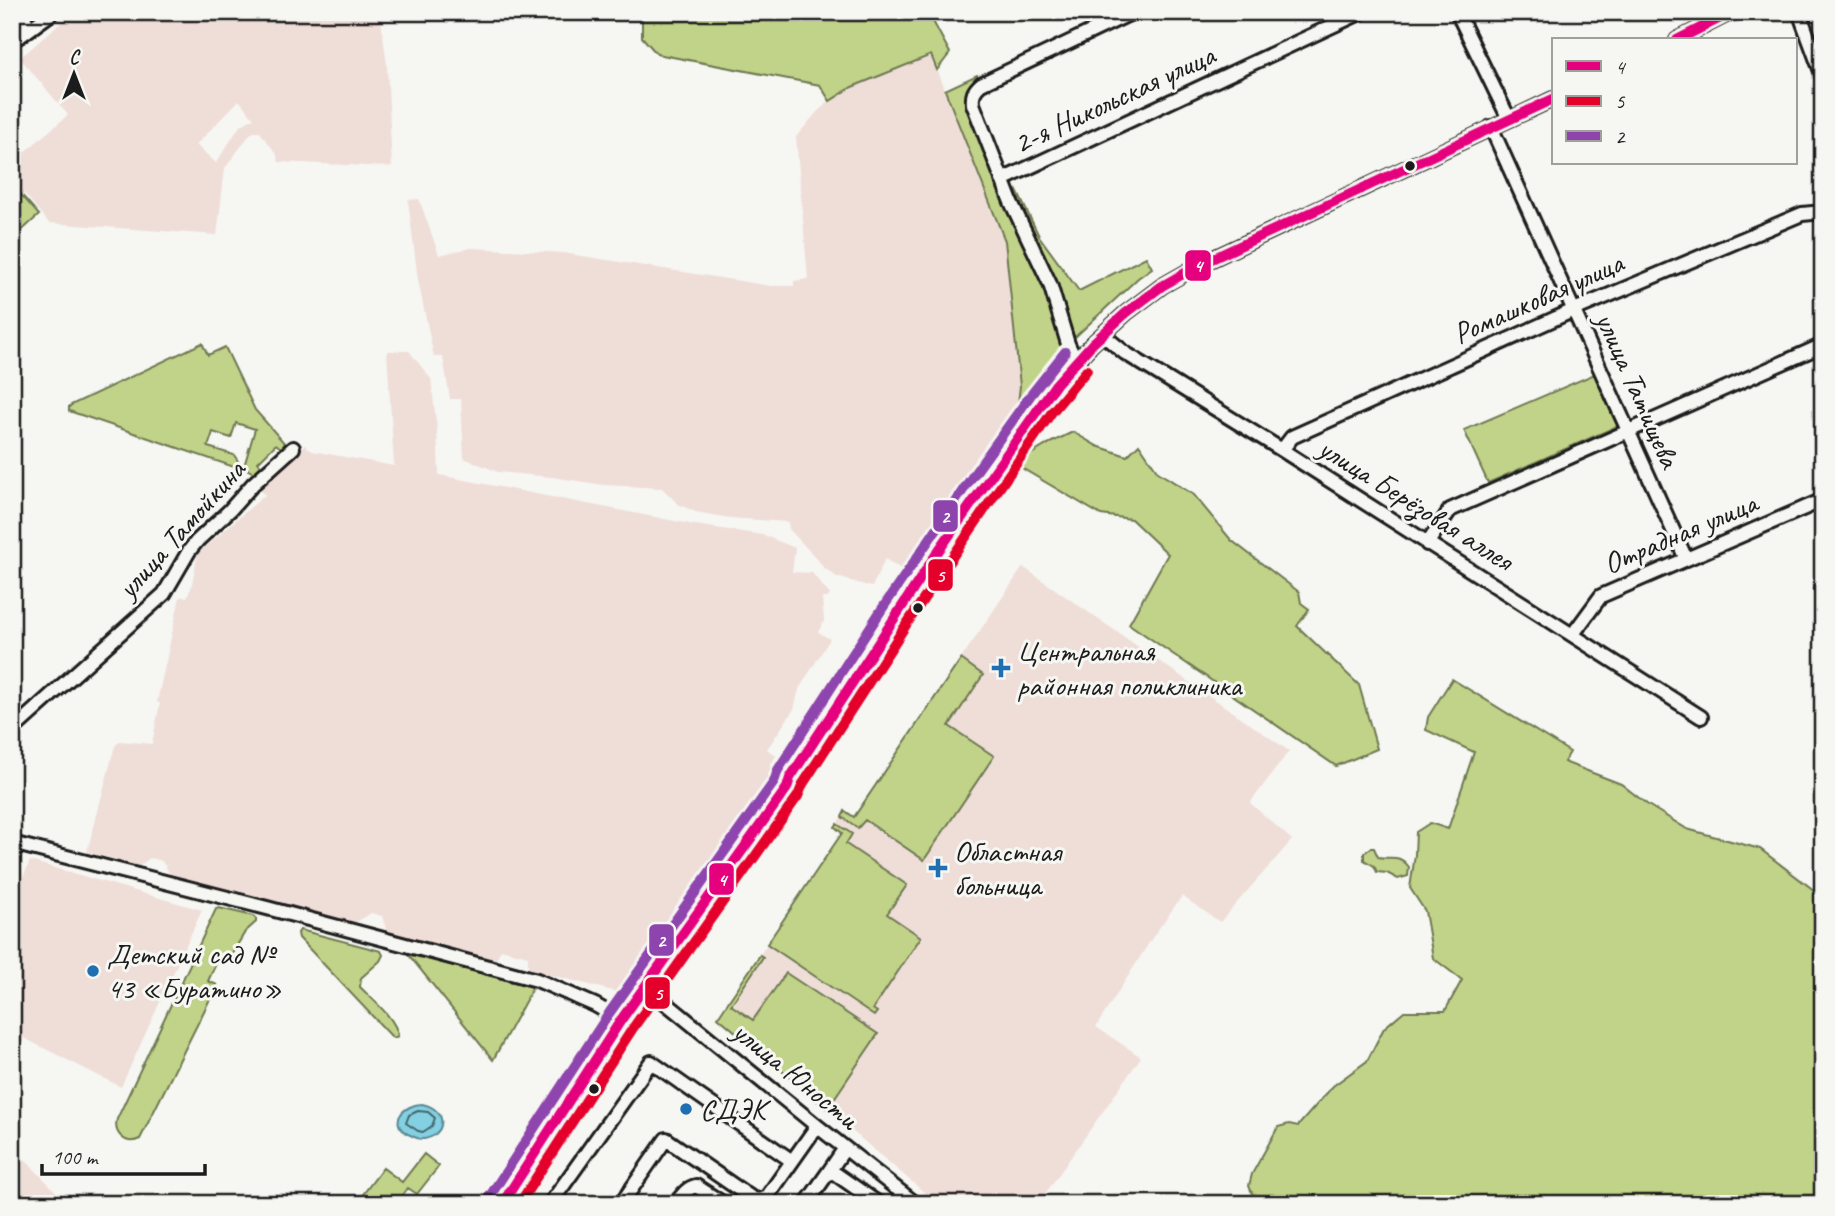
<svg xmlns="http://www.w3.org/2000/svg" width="1835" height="1216" viewBox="0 0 1835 1216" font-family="Caveat,sans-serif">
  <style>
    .built { fill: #efddd8; fill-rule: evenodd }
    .green { fill: #c1d388; stroke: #6e7852; stroke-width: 2 }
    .water { fill: #83d0e2; stroke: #5a8893; stroke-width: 2 }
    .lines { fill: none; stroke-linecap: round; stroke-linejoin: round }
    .shore { stroke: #45646b; stroke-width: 2 }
    .stream { stroke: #5a8893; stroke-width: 3.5 }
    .minor-casing { stroke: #1c1c1c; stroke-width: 18 }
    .minor { stroke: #f6f6f2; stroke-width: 12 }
    .bus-1-casing { stroke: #f6f6f2; stroke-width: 16 }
    .bus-2-casing { stroke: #f6f6f2; stroke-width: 16 }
    .bus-3-casing { stroke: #f6f6f2; stroke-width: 16 }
    .bus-1 { stroke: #e5007d; stroke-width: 10 }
    .bus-2 { stroke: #e4002b; stroke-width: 10 }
    .bus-3 { stroke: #8e44ad; stroke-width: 10 }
    .bus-dot { fill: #1c1c1c; stroke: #f6f6f2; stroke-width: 2.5 }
    .poi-dot { fill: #1f6fb2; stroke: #f6f6f2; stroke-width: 2.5 }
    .labels { text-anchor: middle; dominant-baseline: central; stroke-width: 6; stroke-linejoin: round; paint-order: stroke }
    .street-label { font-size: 30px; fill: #1c1c1c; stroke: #f6f6f2 }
    .poi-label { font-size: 30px; fill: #1c1c1c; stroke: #f6f6f2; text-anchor: start }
    .line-badge { stroke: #f6f6f2; stroke-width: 2.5 }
    .badge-label { font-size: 19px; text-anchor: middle; font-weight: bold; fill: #fff }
  </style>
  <rect width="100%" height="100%" fill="#f6f6f2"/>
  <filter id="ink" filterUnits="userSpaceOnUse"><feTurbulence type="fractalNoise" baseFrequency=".0143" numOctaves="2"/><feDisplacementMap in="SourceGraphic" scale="14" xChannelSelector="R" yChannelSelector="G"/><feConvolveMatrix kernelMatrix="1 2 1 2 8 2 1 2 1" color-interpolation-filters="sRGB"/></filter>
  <g filter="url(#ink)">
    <path class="built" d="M73 12H380L387 66 392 167 279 162 276 153 259 131 251 133 225 168 217 235 49 223 12 179V163L68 115 20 58ZM239 100 254 118 240 126 216 163 196 145Z
      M931 54 1005 241 1020 387 1017 411 906 572 885 559 872 587 837 577 823 567 818 560 789 529 788 522 730 518 696 512 678 504 662 488 604 485 552 477 498 472 464 458 461 399H450L443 357H434L418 280 408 200 419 199 439 255 471 248 563 253 771 286H794V281L808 279 796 137 818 111 830 101 852 87Z
      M387 351H409L431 379 437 430 439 475 695 525 763 535 795 548 792 572 812 573 830 595 827 598H822L824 621 818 632 830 639 799 689 794 709 767 749 776 756 769 766 772 769 738 836 617 992 528 969V956L501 949 495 961 387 932 382 916 371 913 355 923 170 874 162 861 155 859 150 858 139 866 87 852 115 746 120 741 152 744 160 703 157 702 180 597H187L191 588 198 553 265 495 259 488 305 445 312 451 394 466Z
      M1023 567 1289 751 1250 803 1292 840 1220 922 1182 896 1152 938 1096 1027 1141 1057 1038 1204H938L718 1017 842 833 835 827 845 811 854 817Z
      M30 861 202 910 121 1087 12 1032V903Z
      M12 1146 62 1198 58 1204H12Z"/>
    <path class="green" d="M522 12H928L950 53 937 70 931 55 852 87 830 101 820 85 657 54 642 37V18L519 19Z
      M977 75 981 84 974 92 1015 199 1017 191 1039 236 1079 291 1146 257 1152 268 1138 278 1073 339 1041 378 1020 410 1017 411 1020 386 1005 241 945 90Z
      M12 184 39 215 19 233 12 226Z
      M202 343 208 355 225 347 255 410 286 445 282 449 276 444 258 462 263 468C258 473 255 474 248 470L245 463 255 429 236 423 231 438 213 432 208 447 234 455 238 461V465L234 467 69 411V407L71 405Z
      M1597 373 1620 425 1488 483 1464 430Z
      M1073 432 1097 446 1127 456 1139 444 1158 472 1194 495 1231 540 1299 592 1301 603 1309 609 1297 626 1359 685 1377 749 1336 766 1129 624 1168 554 1131 519 1101 515 1015 464 1050 443Z
      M961 659 983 675 949 726 994 756 924 860 865 820 858 828 842 817 845 811 854 817Z
      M1452 679 1570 752 1564 762 1621 784 1648 805 1687 829 1760 849 1823 897V1204H1263L1265 1197 1253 1195 1249 1186 1252 1174 1278 1127 1289 1124 1298 1126 1333 1086 1367 1061 1384 1028 1404 1011H1445L1462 980 1433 958 1425 911 1410 888 1415 855 1416 832 1430 823 1448 829 1474 752 1426 730 1428 717Z
      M837 824 852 834 846 844 907 885 887 914 921 937 873 1009 877 1012 874 1016 767 944 842 833 835 827Z
      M1371 848H1374L1378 857C1392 860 1398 853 1409 867L1408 876 1398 879 1387 873 1377 872 1374 866 1364 860V853Z
      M219 908 253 916 256 919V922L245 932 229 959 220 955 208 981 217 985 140 1139C126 1146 113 1134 117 1119L216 909Z
      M300 930 381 951 383 955 380 961 361 978 360 987C372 999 397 1020 398 1036L393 1038 299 938 298 933Z
      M408 954 533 987 493 1060Z
      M760 955 763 957 731 1005 753 1020 786 973 878 1034 827 1109 718 1017Z
      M424 1154 439 1166 417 1194 408 1188 395 1204H371L361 1197 383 1168 402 1182Z"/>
    <path class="water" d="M422 1104C450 1110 445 1136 424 1139 418 1140 413 1136 408 1134 387 1122 405 1104 422 1104Z"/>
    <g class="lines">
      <path class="shore" d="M418 1111 428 1112 435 1118 432 1126 423 1132 418 1131 406 1123 409 1115Z"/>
      <path class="stream" d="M867 12 897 20 902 12"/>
      <defs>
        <path id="minor" d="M1457 12 1509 119
          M1799 12 1823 77
          M23 34 53 12
          M12 39C27 36 31 23 20 12
          M1677 40 1732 12
          M1491 127 1686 559
          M1002 180 1362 12
          M1103 335 1125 353 1282 450 1701 717
          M1076 361 1068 344 1050 284 1011 202 973 104C972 95 974 90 981 84L1133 12
          M1282 450 1292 437 1574 310 1802 214 1823 212
          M1427 544 1450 510 1823 345
          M1573 634 1601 596 1823 500
          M12 727 19 724 164 594 189 551 197 541 230 510 253 484 293 448
          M12 843 267 908 537 980 595 1005 621 1020
          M645 986 817 1126 916 1204
          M845 1148 830 1170 879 1204
          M502 1204 621 1020 787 788 790 778 939 550 1056 384 1092 344 1126 313 1162 286 1199 265 1553 99
          M550 1204 651 1062 792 1161
          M621 1204 666 1139 753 1199 760 1200 767 1197 817 1126
          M675 1204C682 1196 686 1188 696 1186L724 1204
          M806 1204 830 1170"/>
      </defs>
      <use href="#minor" class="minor-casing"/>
      <use href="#minor" class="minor"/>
      <defs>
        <path id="bus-1" d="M1677 40 1732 12
          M502 1204 621 1020 787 788 790 778 939 550 1056 384 1092 344 1126 313 1162 286 1199 265 1553 99"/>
        <path id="bus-2" d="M519 1204 633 1028 798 796 803 784 906 625 996 493 1052 412 1087 370"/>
        <path id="bus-3" d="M490 1196 610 1012 774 782 778 770 882 609 972 477 1030 396 1065 352"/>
      </defs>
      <use href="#bus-1" class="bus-1-casing"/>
      <use href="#bus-2" class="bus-2-casing"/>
      <use href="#bus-3" class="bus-3-casing"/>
      <use href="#bus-1" class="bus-1"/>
      <use href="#bus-2" class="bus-2"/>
      <use href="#bus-3" class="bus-3"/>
    </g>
  </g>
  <g class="bus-dot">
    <circle cx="1410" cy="166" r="6"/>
    <circle cx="918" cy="608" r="6"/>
    <circle cx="594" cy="1089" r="6"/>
  </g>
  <g class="poi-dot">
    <path d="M997.5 657.5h7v7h7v7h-7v7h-7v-7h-7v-7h7z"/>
    <path d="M934.5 857.5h7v7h7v7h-7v7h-7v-7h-7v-7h7z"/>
    <circle cx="93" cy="971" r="7"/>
    <circle cx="686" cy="1109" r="7"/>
  </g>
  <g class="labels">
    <g class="street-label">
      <text transform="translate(1114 99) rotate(-25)">2-я Никольская улица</text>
      <text transform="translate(1538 298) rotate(-24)">Ромашковая улица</text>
      <text transform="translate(1638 390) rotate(66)">улица Татищева</text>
      <text transform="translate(1416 504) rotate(32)">улица Берёзовая аллея</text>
      <text transform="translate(181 529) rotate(-48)">улица Тамойкина</text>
      <text transform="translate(1680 533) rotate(-23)">Отрадная улица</text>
      <text transform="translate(796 1075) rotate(39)">улица Юности</text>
    </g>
    <g class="poi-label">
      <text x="1017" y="651">Центральная<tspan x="1017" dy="34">районная поликлиника</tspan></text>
      <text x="954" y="851">Областная<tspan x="954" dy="34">больница</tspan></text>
      <text x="107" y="954">Детский сад №<tspan x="107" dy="34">43 «Буратино»</tspan></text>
      <text x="700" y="1109">СДЭК</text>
    </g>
  </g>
  <g class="line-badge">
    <rect x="1184" y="249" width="28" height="33" rx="7" fill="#e5007d"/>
    <rect x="932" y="499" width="27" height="34" rx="7" fill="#8e44ad"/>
    <rect x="927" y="558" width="27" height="34" rx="7" fill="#e4002b"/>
    <rect x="708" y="862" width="27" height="34" rx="7" fill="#e5007d"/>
    <rect x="648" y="923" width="27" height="34" rx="7" fill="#8e44ad"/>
    <rect x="644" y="976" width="27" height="34" rx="7" fill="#e4002b"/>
  </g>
  <g class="badge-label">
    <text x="1198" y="272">4</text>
    <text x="945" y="523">2</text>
    <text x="940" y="582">5</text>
    <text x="722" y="886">4</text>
    <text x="661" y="947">2</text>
    <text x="658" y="1000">5</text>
  </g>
  <rect width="1835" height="1216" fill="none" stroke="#f6f6f2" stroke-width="42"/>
  <rect x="21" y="21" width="1793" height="1174" fill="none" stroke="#1c1c1c" stroke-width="2.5" filter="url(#ink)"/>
  <rect x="1552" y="38" width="245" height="126" fill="#f6f6f2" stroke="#9f9f9c" stroke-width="2"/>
  <rect x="1566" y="61" width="35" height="10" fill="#e5007d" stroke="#9f9f9c" stroke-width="2"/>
  <text x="1615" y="74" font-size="21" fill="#1c1c1c">4</text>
  <rect x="1566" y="96" width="35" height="10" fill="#e4002b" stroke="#9f9f9c" stroke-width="2"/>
  <text x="1615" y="108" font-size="21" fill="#1c1c1c">5</text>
  <rect x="1566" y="131" width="35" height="10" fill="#8e44ad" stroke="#9f9f9c" stroke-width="2"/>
  <text x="1615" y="144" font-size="21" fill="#1c1c1c">2</text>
  <g transform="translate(74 74)" stroke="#f6f6f2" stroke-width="5" paint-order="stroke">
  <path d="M0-5L12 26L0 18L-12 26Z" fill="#1c1c1c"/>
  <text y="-10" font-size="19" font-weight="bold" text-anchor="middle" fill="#1c1c1c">С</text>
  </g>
  <path d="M42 1164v10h163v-10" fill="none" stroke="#1c1c1c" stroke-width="3.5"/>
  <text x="52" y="1164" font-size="21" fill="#1c1c1c" stroke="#f6f6f2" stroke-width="5" paint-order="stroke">100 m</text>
</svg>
